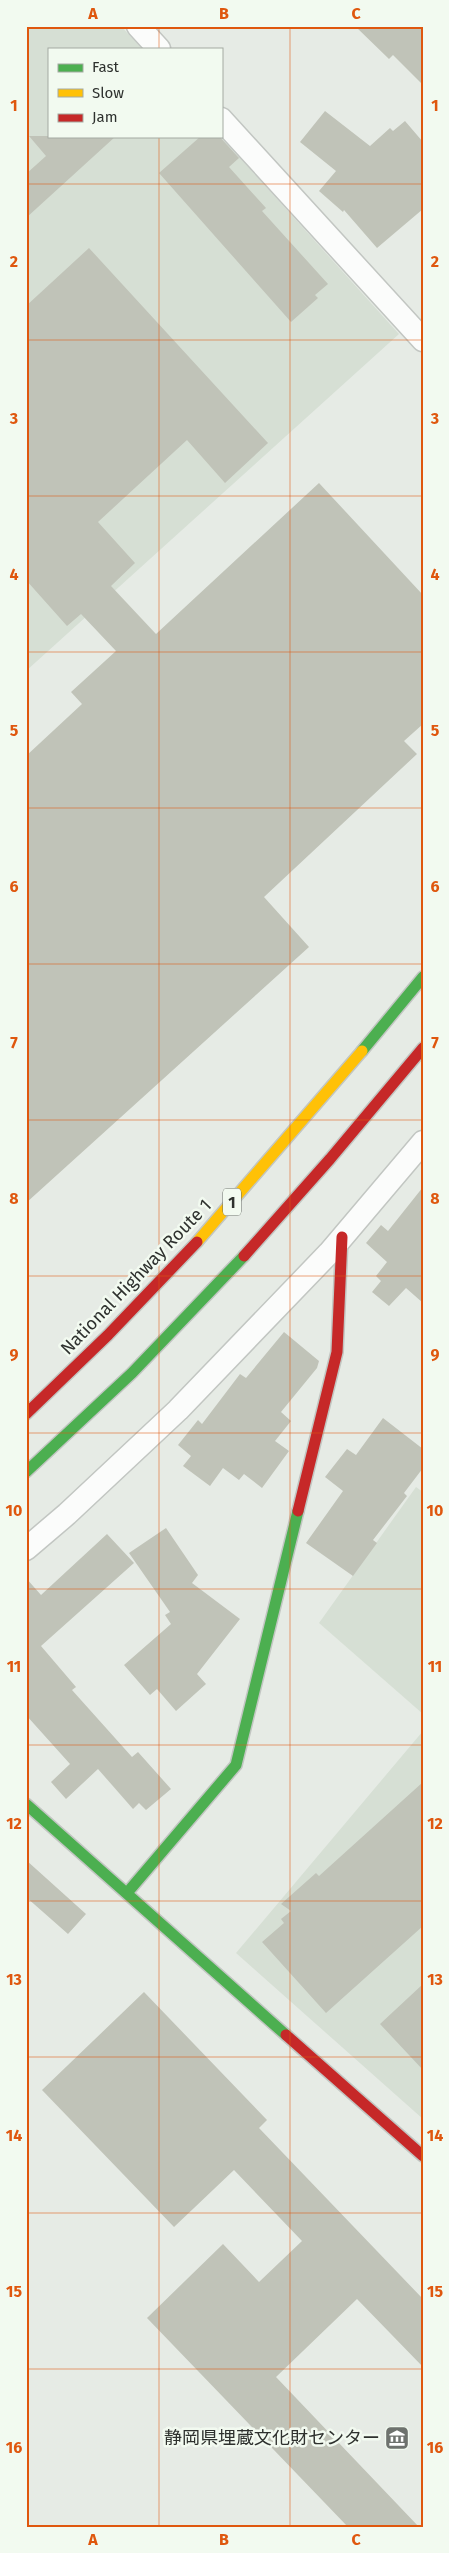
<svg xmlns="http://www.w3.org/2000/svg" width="449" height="2553" viewBox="0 0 449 2553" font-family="'Fira Sans','Noto Sans JP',sans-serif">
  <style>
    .built { fill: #d6dfd4 }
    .building { fill: #c0c3b8 }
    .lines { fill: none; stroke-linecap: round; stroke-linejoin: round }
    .street-casing { stroke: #c2c6c2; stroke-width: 25 }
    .fast-casing { stroke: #c2c6c2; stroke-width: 14 }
    .slow-casing { stroke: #c2c6c2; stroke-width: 14 }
    .jam-casing { stroke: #c2c6c2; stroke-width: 14 }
    .street { stroke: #fbfcfb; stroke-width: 22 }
    .fast { stroke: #4caf50; stroke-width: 11 }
    .slow { stroke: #ffc107; stroke-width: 11 }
    .jam { stroke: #c62828; stroke-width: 11 }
    .grid { fill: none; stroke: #df570e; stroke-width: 1; stroke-opacity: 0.55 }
    .labels { text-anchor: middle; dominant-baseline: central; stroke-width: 5; stroke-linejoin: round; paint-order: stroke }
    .shield { fill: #f2faf0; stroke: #696d68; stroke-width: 1 }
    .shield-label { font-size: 16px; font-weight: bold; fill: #2e312e }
    .street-label { font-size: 18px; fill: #2e312e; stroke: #f2faf0 }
    .poi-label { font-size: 18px; fill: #2e312e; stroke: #f2faf0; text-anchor: end }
    .neatline { fill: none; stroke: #df570e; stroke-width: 2 }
    .grid-label { font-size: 16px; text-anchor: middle; font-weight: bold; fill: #df570e }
  </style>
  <rect width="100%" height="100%" fill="#e6ebe5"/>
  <path class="built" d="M26 26H121L142 49H49V136H220L399 334 26 671Z
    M416 1487 423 1492V1714L319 1623Z
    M423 1731V2119L236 1953Z"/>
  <path class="building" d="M355 26H423V85L393 55 389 59Z
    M325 111 370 146 390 128 393 131 405 121 423 142V209L377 248 344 210 343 212 319 191 336 171 300 142Z
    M29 136H116L26 218V174L46 156Z
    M201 136H219L239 158 229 167 266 208 262 211 328 284 315 295 318 298 291 322 159 173Z
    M89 248 268 443 225 483 187 440 98 522 135 563 111 586 156 634 319 483 423 595V724L404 741 417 754 264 897 309 947 26 1203V756L82 704 71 692 116 651 81 614 67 626 26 580V306Z
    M423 1187V1303L406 1288 389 1306 372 1292 381 1281 376 1276 387 1262 366 1243 381 1225 388 1231Z
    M284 1332 319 1361 317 1368 281 1412 291 1421 275 1441 289 1451 262 1488 244 1474 239 1480 223 1468 210 1486 183 1466 191 1456 178 1445 198 1420 202 1424 240 1374 246 1378Z
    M383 1418 423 1449V1468L404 1493 407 1496 373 1540 377 1543 353 1576 306 1543 343 1491 325 1477 347 1449 356 1455Z
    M166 1528 198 1575 192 1583 240 1619 197 1674 206 1684 176 1711 157 1689 150 1695 124 1665 171 1624 165 1615 170 1612 129 1553Z
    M107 1534 134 1563 41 1646 76 1687 72 1690 132 1757 138 1752 171 1789 146 1810 139 1803 133 1809 98 1769 66 1799 51 1782 70 1764 26 1715V1578L41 1595Z
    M423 1782V1926L326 2013 262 1942 284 1923 281 1919 291 1911 281 1904 316 1873 319 1876Z
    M26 1860 86 1914 68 1934 26 1897Z
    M423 1984V2070L380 2024Z
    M144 1992 267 2120 259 2128 423 2299V2367L357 2299 276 2377 419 2527H348L147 2318 223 2244 259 2282 302 2241 234 2170 174 2227 42 2090Z"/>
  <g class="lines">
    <defs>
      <path id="street" d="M138 26 159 49
        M221 119 423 340
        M26 1549 67 1514 178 1410 329 1253 423 1142"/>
      <path id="fast" d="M362 1051 423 977
        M26 1472 132 1373 244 1256
        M26 1804 286 2035
        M127 1893 236 1765 298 1511"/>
      <path id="slow" d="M197 1242 362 1051"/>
      <path id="jam" d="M244 1256 330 1159 423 1048
        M26 1414 108 1335 197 1242
        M298 1511 337 1352 342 1237
        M286 2035 423 2156"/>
    </defs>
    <use href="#street" class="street-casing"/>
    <use href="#fast" class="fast-casing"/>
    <use href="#slow" class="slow-casing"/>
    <use href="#jam" class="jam-casing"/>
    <use href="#street" class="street"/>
    <use href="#fast" class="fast"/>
    <use href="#slow" class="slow"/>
    <use href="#jam" class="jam"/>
  </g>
  <path class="grid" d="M159 26V49M290 26V2527M159 136V2527M26 184H423M26 340H423M26 496H423M26 652H423M26 808H423M26 964H423M26 1120H423M26 1276H423M26 1433H423M26 1589H423M26 1745H423M26 1901H423M26 2057H423M26 2213H423M26 2369H423"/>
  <defs>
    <symbol id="museum-square" viewBox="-11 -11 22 22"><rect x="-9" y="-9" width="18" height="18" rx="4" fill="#6e726e" stroke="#f2faf0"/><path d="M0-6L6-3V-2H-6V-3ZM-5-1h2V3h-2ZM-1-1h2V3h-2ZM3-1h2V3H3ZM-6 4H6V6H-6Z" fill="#fff"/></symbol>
  </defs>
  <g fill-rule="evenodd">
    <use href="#museum-square" x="383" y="2424" width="28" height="28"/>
  </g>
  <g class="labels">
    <rect class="shield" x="223" y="1188.5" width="18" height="27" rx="4"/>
    <g class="shield-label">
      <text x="232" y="1202">1</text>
    </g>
    <g class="street-label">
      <text transform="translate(136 1277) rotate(-46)">National Highway Route 1</text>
    </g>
    <g class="poi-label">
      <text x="380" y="2438">静岡県埋蔵文化財センター</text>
    </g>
  </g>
  <rect width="449" height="2553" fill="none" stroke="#f2faf0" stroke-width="55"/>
  <rect x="48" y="48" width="175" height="90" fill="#f2faf0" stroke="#a4aaa2"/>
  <rect x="58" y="64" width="25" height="8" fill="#4caf50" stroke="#a4aaa2"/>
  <text x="92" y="72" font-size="15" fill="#2e312e">Fast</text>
  <rect x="58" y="89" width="25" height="8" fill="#ffc107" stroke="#a4aaa2"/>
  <text x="92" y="98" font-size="15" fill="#2e312e">Slow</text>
  <rect x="58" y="114" width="25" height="8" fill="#c62828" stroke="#a4aaa2"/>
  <text x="92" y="122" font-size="15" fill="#2e312e">Jam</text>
  <rect x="28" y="28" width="394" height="2498" class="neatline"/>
  <g class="grid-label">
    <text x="93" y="19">A</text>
    <text x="224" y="19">B</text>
    <text x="356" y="19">C</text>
    <text x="14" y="111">1</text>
    <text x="435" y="111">1</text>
    <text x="14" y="267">2</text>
    <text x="435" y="267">2</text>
    <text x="14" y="424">3</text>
    <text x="435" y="424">3</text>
    <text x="14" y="580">4</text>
    <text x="435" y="580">4</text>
    <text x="14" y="736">5</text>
    <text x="435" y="736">5</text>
    <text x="14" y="892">6</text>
    <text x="435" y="892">6</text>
    <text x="14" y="1048">7</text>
    <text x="435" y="1048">7</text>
    <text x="14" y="1204">8</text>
    <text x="435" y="1204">8</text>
    <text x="14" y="1360">9</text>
    <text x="435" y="1360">9</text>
    <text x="14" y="1516">10</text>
    <text x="435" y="1516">10</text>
    <text x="14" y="1672">11</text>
    <text x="435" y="1672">11</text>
    <text x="14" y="1829">12</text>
    <text x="435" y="1829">12</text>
    <text x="14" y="1985">13</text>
    <text x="435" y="1985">13</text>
    <text x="14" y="2141">14</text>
    <text x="435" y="2141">14</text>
    <text x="14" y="2297">15</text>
    <text x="435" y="2297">15</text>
    <text x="14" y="2453">16</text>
    <text x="435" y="2453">16</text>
    <text x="93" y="2545">A</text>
    <text x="224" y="2545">B</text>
    <text x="356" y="2545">C</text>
  </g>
</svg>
